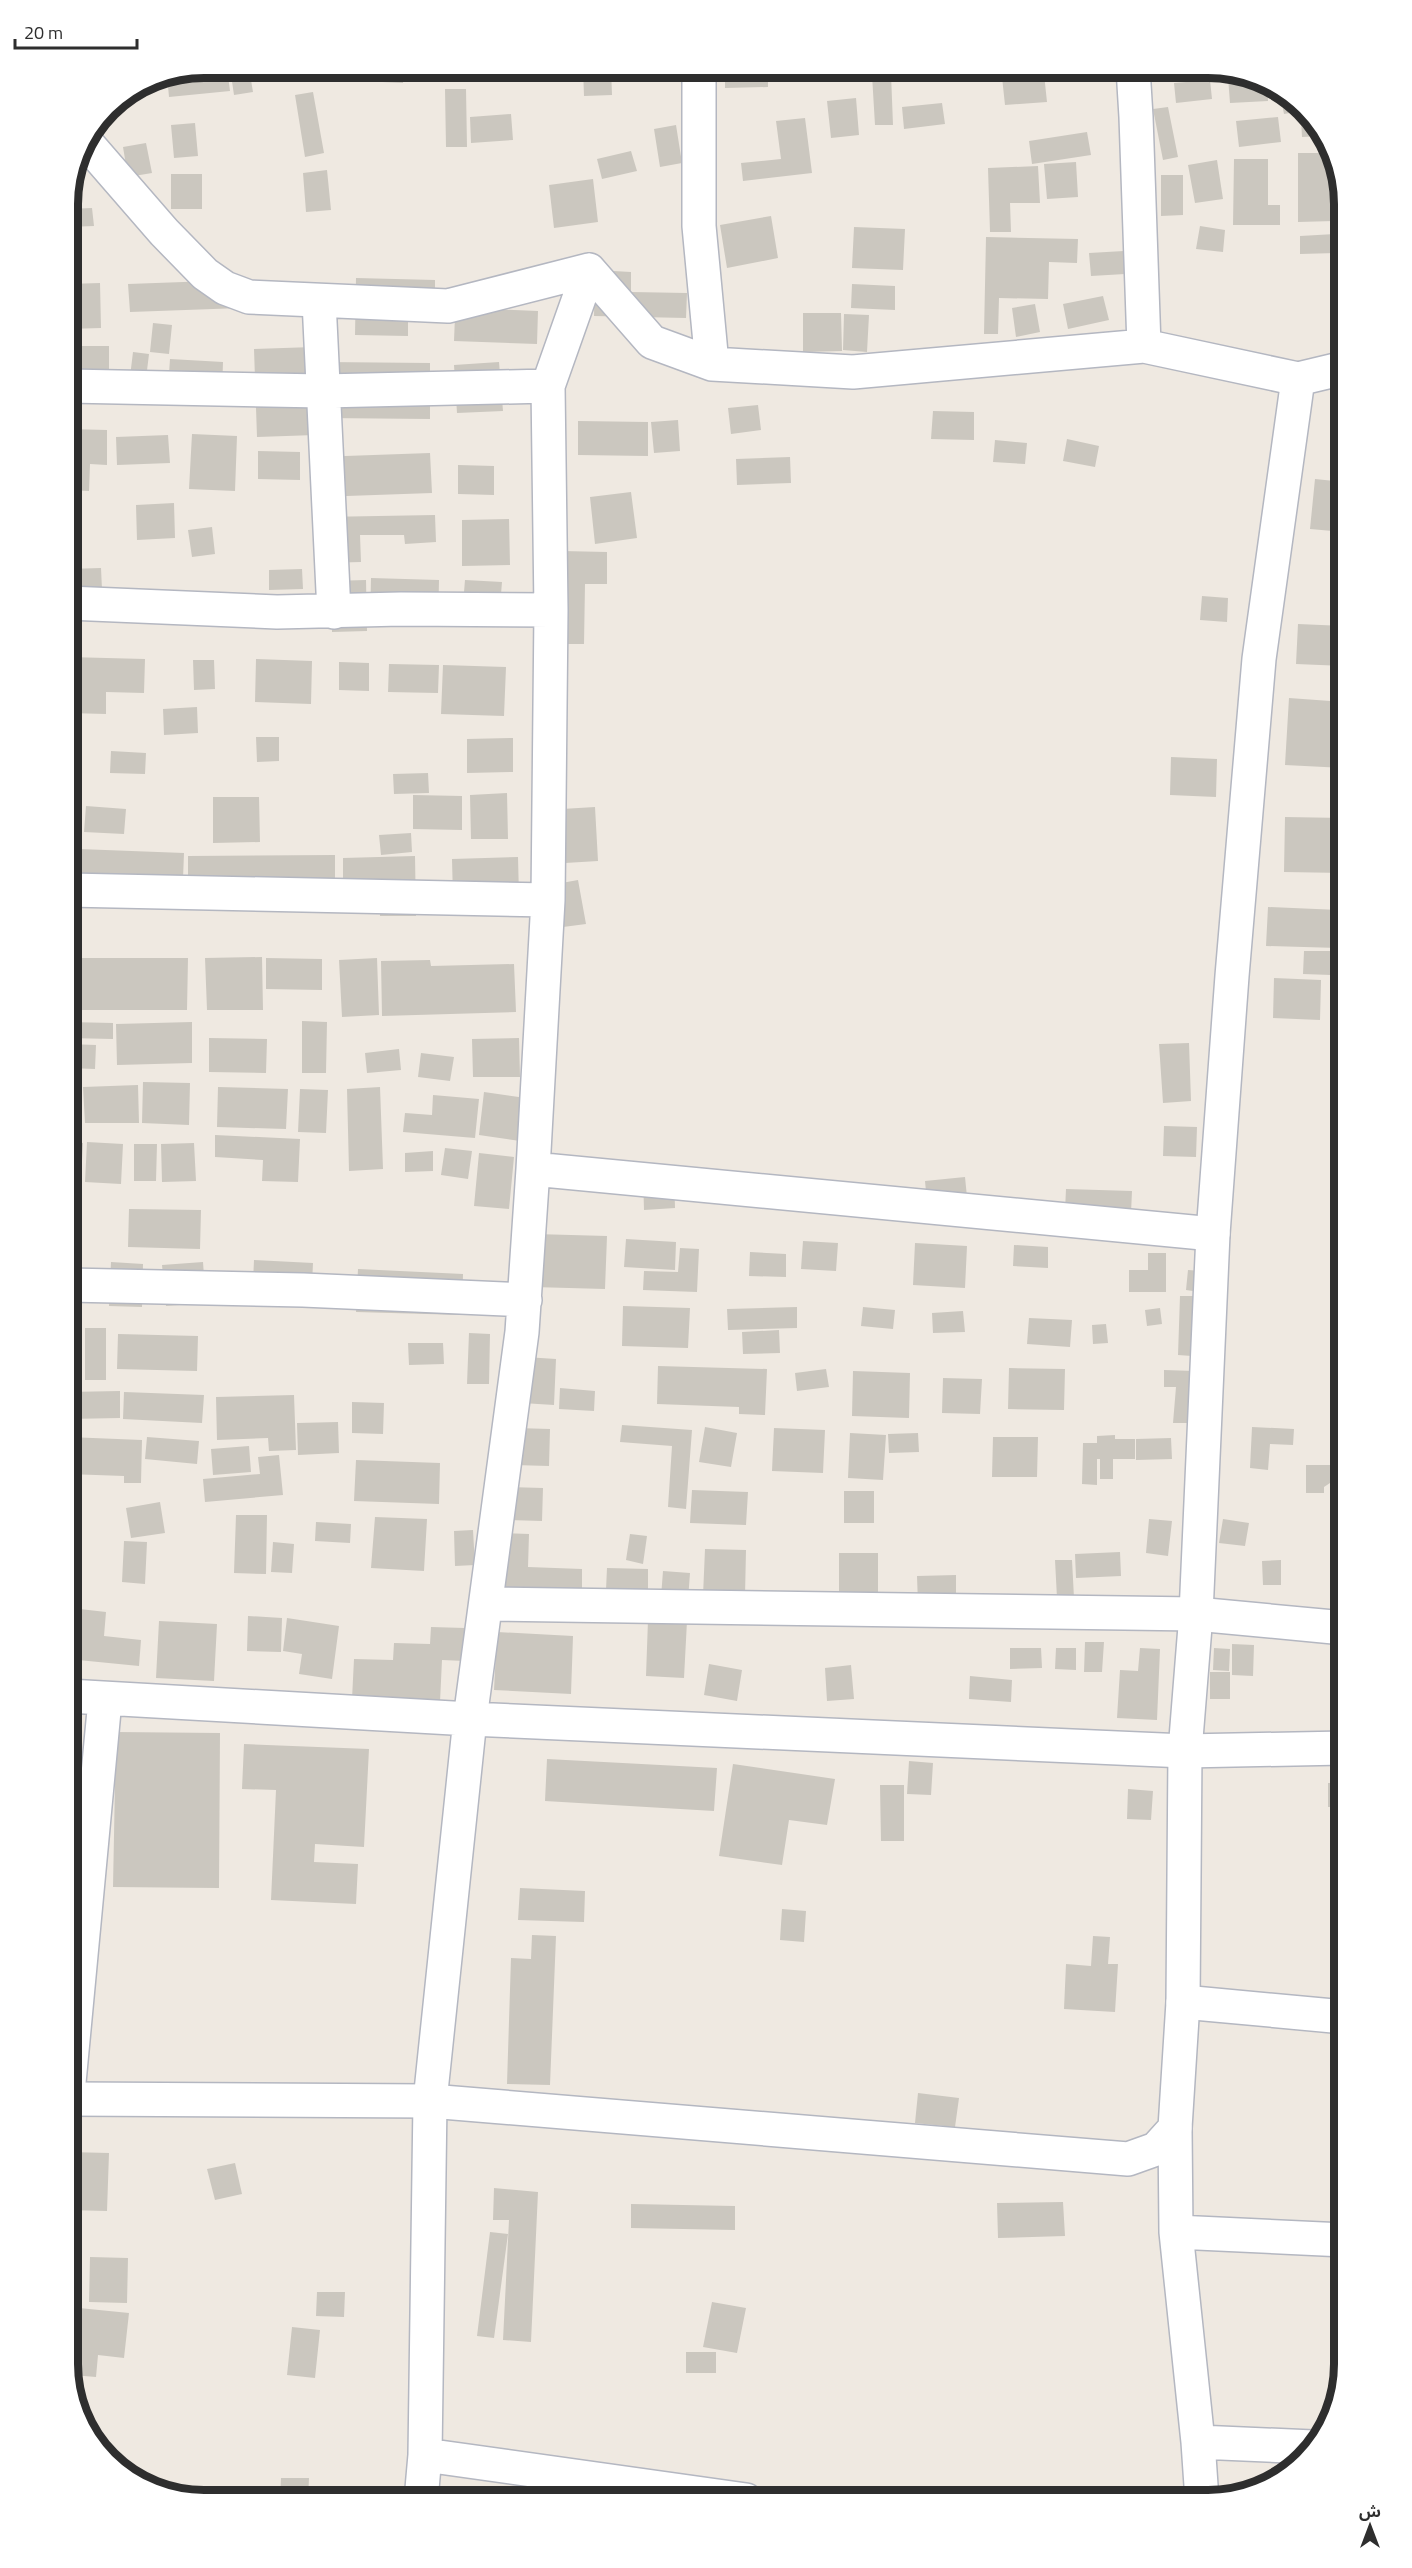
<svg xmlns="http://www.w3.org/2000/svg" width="1412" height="2568" viewBox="0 0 1412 2568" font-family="'Titillium Web','Noto Sans Arabic',sans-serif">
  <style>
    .building { fill: #cbc7bf }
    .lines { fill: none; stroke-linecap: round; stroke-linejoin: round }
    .street-casing { stroke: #b4b7c1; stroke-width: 36 }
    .secondary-casing { stroke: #b4b7c1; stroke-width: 36 }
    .street { stroke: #fff; stroke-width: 33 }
    .secondary { stroke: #fff; stroke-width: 33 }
    .rim { fill: none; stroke: #2e2e2e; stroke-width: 8 }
  </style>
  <rect width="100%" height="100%" fill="#efe9e1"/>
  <path class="building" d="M204 68H227L230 91 169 97 167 75Z
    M230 68H249L253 92 234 95Z
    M383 68H404L403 83 382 82Z
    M583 68H611L612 95 584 96Z
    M725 68H768V87L725 88Z
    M945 68H970V73H945Z
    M1048 68H1092L1093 71 1049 77Z
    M891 74 893 125H875L872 75Z
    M1044 74 1047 102 1005 105 1002 77Z
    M1243 76 1267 85 1268 101 1230 103 1228 77Z
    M1210 80 1212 99 1176 103 1174 83Z
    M445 89H466L467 147H446Z
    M1279 89 1284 91 1301 111 1284 114Z
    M313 92 324 153 305 157 295 95Z
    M856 98 859 135 831 138 827 101Z
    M942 103 945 124 904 129 902 107Z
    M1168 107 1178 157 1163 160 1153 109Z
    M511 114 513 140 471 143 470 117Z
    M1278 117 1281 142 1239 147 1236 121Z
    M805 118 812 173 743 181 741 163 781 159 776 121Z
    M1301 119H1308L1322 136 1302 137Z
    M195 123 198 156 174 158 171 125Z
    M676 125 682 163 660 167 654 129Z
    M1087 132 1091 155 1032 164 1029 141Z
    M146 143 152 173 128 177 123 147Z
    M631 151 637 171 602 179 597 159Z
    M1298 153H1334V221L1298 222Z
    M1234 159H1268V205H1280V225H1233Z
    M1217 160 1223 199 1195 203 1188 165Z
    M1076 162 1078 197 1047 199 1044 164Z
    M1038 166 1040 203H1010L1011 232H990L988 168Z
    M327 170 331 210 306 212 303 173Z
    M171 174H202V209H171Z
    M1161 175H1183V215L1161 216Z
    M593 179 598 222 554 228 549 185Z
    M92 208 94 226 68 227V209Z
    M771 216 778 258 727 268 720 225Z
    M1200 226 1225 230 1223 252 1196 249Z
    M854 227 905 229 903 270 852 268Z
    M1335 234 1336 253 1300 254V236Z
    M986 237 1078 239 1077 263 1049 262 1048 299 999 298 998 334H984Z
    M1124 251 1125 274 1091 276 1089 253Z
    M595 270 631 272V292L687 293 686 318 594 316Z
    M356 278 435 280V308H408V336L355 335Z
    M239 280 241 308 130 312 128 284Z
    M100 283 101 328 68 329V284Z
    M852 284 895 286V310L851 308Z
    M456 291 488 309 538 311 537 344 454 341Z
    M1103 296 1109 320 1068 329 1063 304Z
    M1035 304 1040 332 1016 337 1012 308Z
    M803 313H841L842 351 803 352Z
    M844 314 869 315 867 352 843 350Z
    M153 323 172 325 169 354 150 352Z
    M70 346H109V397H70Z
    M313 347 315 435 257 437 254 349Z
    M133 352 149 354 145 387 129 385Z
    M170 359 223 362 222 391 168 388Z
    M325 362 430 363V419L324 418Z
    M499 362 503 411 457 413 454 365Z
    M758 405 761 430 731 434 728 408Z
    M933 411 974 412V440L931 439Z
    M678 420 680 451 654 453 651 422Z
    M578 421 648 422V456L578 455Z
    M68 429 107 430V465L90 464 89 491 68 490Z
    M192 434 237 436 235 491 189 489Z
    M168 435 170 463 117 465 116 437Z
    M1067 439 1099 446 1095 467 1063 461Z
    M995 440 1027 443 1025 464 993 462Z
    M258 451 300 452V480L258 479Z
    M430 453 432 493 318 497 317 457Z
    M790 457 791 483 737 485 736 459Z
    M458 465 494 466V495L458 494Z
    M1315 479 1344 482V532L1310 529Z
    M631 492 637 538 595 544 590 497Z
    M174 503 175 538 137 540 136 505Z
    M435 515 436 542 405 544 404 535H360L361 562 324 563 322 517Z
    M509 519 510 565 462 566V520Z
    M212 527 215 554 192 557 188 530Z
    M562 551 607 552V584H585L584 644H560Z
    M101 568 103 611 68 613V569Z
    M302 569 303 589 269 590V570Z
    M371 578 439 580 438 627 370 625Z
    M366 580 367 631 332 632 331 581Z
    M465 580 502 582 499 618 462 616Z
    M1202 596 1228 598 1227 622 1200 620Z
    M1298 624 1344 626V666L1296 664Z
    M68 657 145 659 144 693 106 692V714L68 713Z
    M256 659 312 661 311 704 255 702Z
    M193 660H214L215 689 194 690Z
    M339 662 369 663V691L339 690Z
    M389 664 439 665 438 693 388 692Z
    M443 665 506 667 504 716 441 714Z
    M1289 698 1344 702V768L1285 765Z
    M197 707 198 733 164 735 163 709Z
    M256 737H279V761L257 762Z
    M513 738V772L467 773V739Z
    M111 751 146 753 145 774 110 773Z
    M1171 757 1217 759 1216 797 1170 795Z
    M428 773 429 793 394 794 393 774Z
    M507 793 508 839H471L470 795Z
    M413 795 462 796V830L413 829Z
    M213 797H259L260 842 213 843Z
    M86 806 126 809 124 834 84 832Z
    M595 807 598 861 565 863 562 809Z
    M1285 817 1344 818V873L1284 872Z
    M411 833 412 852 381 855 379 835Z
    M79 849 184 853 182 905 77 901Z
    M335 855V911L300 912V908L188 907V856Z
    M415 856 416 916H380L379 892 343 893V858Z
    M518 857 519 896 453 898 452 859Z
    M68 867 75 868 74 902 68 901Z
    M578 880 586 924 563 927 556 884Z
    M1268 907 1339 910 1338 948 1266 946Z
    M1304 951H1332L1331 975 1303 974Z
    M262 957 263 1010H207L205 958Z
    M74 958H188L187 1010H74Z
    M266 958 322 959V990L266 989Z
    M377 958 379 1015 342 1017 339 960Z
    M430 960 431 966 514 964 516 1012 382 1016 381 961Z
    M1274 978 1321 980 1320 1020 1273 1018Z
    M302 1021 327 1022 326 1073H302Z
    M68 1022 113 1023V1039L68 1038Z
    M192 1022V1063L117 1065 116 1024Z
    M209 1038 267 1039 266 1073 209 1072Z
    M519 1038 520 1077H473L472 1039Z
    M1189 1043 1191 1101 1163 1103 1159 1044Z
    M68 1044 96 1045 95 1069 68 1068Z
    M399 1049 401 1070 367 1073 365 1053Z
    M421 1053 454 1057 450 1081 418 1077Z
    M143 1082 190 1083 189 1125 142 1123Z
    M138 1085 139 1123H85L83 1087Z
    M218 1087 288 1089 286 1129 217 1127Z
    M380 1087 383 1169 349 1171 347 1089Z
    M300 1089 328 1090 326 1133 298 1132Z
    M484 1092 526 1098 520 1141 479 1135Z
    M433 1095 479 1099 475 1138 403 1132 405 1113 432 1115Z
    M1164 1126 1197 1127 1196 1157 1163 1156Z
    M215 1135 300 1139 298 1182 262 1181 263 1160 215 1157Z
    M68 1142 83 1143 81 1179H68Z
    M87 1142 123 1144 121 1184 85 1182Z
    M194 1143 196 1181 162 1182 161 1144Z
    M134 1144H157L156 1181H134Z
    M445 1148 472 1151 468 1179 441 1175Z
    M433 1151V1171L405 1172V1153Z
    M479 1153 514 1157 509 1209 474 1206Z
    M674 1174 675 1208 644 1210 643 1175Z
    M965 1177 967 1197 927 1202 925 1181Z
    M1066 1189 1132 1191 1131 1213 1065 1211Z
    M129 1209 201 1210 200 1249 128 1247Z
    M535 1234 607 1236 605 1289 533 1287Z
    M626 1239 676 1242 675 1270 624 1267Z
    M803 1241 838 1243 836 1271 801 1269Z
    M915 1243 967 1246 965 1288 913 1285Z
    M1014 1245 1048 1247V1268L1013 1266Z
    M680 1248 699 1249 697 1292 643 1290 644 1271 678 1272Z
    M750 1252 786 1254V1277L749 1276Z
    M1148 1253H1166V1292H1129V1270H1148Z
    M254 1260 313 1263 311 1307 252 1304Z
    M111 1262 143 1264 142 1307 109 1306Z
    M203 1262 206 1303 166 1306 162 1265Z
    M358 1269 463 1274 462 1315 356 1312Z
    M1188 1270 1202 1271 1200 1292 1186 1290Z
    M1180 1296H1207L1192 1356 1178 1355Z
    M623 1306 690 1308 688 1348 622 1346Z
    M797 1307V1328L728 1330 727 1309Z
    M863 1307 895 1310 893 1329 861 1326Z
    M1160 1308 1162 1324 1147 1326 1145 1310Z
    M963 1311 965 1332 933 1333 932 1313Z
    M1029 1318 1072 1320 1070 1347 1027 1344Z
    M1106 1324 1108 1343 1093 1344 1092 1325Z
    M85 1328H106V1380H85Z
    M779 1330 780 1353 743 1354 742 1332Z
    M469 1333 490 1334 489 1384H467Z
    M68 1334H73L72 1377H68Z
    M118 1334 198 1336 197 1371 117 1369Z
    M408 1343H443L444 1364 409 1365Z
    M525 1357 556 1359 554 1405 522 1403Z
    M658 1366 767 1369 765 1415 739 1414V1407L657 1404Z
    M1009 1368 1065 1369 1064 1410 1008 1409Z
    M826 1369 829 1387 797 1391 795 1373Z
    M1164 1370 1194 1371 1190 1423H1173L1176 1387H1164Z
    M853 1371 910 1373 909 1418 852 1416Z
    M943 1378 982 1379 980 1414 942 1413Z
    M560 1388 595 1391 594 1411 559 1409Z
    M120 1391V1418L68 1419V1392Z
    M124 1392 204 1395 202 1423 123 1419Z
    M294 1395 296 1450 269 1451 268 1438 217 1440 216 1397Z
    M352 1402 384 1403 383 1434 352 1433Z
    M338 1422 339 1453 298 1455 297 1423Z
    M622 1425 692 1430 686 1509 668 1507 672 1446 620 1442Z
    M705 1427 737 1433 731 1467 699 1462Z
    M1252 1427 1294 1429 1293 1445 1270 1444 1268 1470 1250 1468Z
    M516 1428 550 1429 549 1466 514 1465Z
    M774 1428 825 1430 823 1473 772 1471Z
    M850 1433 886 1435 883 1480 848 1478Z
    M918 1433 919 1452 889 1453 888 1434Z
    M1115 1435V1439H1135V1459H1113V1479H1100V1459H1097V1485L1082 1484 1083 1443H1097V1436Z
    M68 1437 142 1440 141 1483H124V1476L68 1474Z
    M147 1437 199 1441 197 1464 145 1459Z
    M993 1437H1038L1037 1477H992Z
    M1171 1438 1172 1459 1136 1460V1439Z
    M249 1446 251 1472 213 1475 211 1449Z
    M279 1455 283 1495 205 1502 203 1479 260 1474 258 1457Z
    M356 1460 440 1463 439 1504 354 1501Z
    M1306 1465H1330V1483L1324 1487V1493H1306Z
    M507 1487 543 1488 542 1521 505 1520Z
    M692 1490 748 1492 746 1525 690 1523Z
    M844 1491H874V1523H844Z
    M160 1502 165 1533 131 1538 126 1508Z
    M236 1515H267L266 1574 234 1573Z
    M375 1517 427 1519 424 1571 371 1568Z
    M1149 1519 1172 1521 1168 1556 1146 1553Z
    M1223 1519 1249 1523 1245 1546 1219 1543Z
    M316 1522 351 1524 350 1543 315 1541Z
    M473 1530 475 1565 455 1566 454 1531Z
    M504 1533 529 1534 528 1567 582 1569V1591L502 1588Z
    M630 1534 647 1536 643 1564 626 1560Z
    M124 1541 147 1542 145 1584 122 1582Z
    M273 1542 294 1544 292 1573 271 1572Z
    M705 1549 746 1550 745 1596H703Z
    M1120 1552 1121 1576 1076 1578 1075 1554Z
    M839 1553H878V1592L839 1593Z
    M1055 1560H1072L1074 1598H1057Z
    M1281 1560V1585H1263L1262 1561Z
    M1339 1566H1344V1583L1339 1582Z
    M607 1568 648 1569V1592L606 1590Z
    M663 1571 690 1573 688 1600 661 1597Z
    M956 1575V1603L918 1604 917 1576Z
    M1342 1586H1344V1609H1342Z
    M71 1608 106 1612 104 1636 141 1640 139 1666 68 1659Z
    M248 1616 282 1618 281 1652 247 1651Z
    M287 1618 339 1626 332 1679 299 1674 302 1654 283 1651Z
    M648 1620 687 1621 684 1678 646 1676Z
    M159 1621 217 1624 214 1681 156 1678Z
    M431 1627 465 1628V1661L442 1660 440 1702 352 1699 354 1659 393 1660 394 1643 430 1644Z
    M497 1632 573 1636 571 1694 494 1690Z
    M1085 1642H1104L1102 1672H1084Z
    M1232 1644 1254 1645 1253 1676 1232 1675Z
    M1010 1648H1041L1042 1668 1010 1669Z
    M1056 1648H1076V1670L1055 1669Z
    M1140 1648 1160 1649 1157 1720 1117 1718 1120 1670 1138 1671Z
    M1214 1648 1230 1649 1229 1671 1213 1670Z
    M709 1664 742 1670 737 1701 704 1695Z
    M851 1665 854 1699 827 1701 825 1668Z
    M1210 1672H1230V1699H1210Z
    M970 1676 1012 1680 1011 1702 969 1699Z
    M68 1721H74V1755H68Z
    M116 1732 220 1733 219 1888 113 1887Z
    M244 1744 369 1749 364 1847 315 1844 314 1862 358 1864 356 1904 271 1900 276 1790 242 1789Z
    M547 1759 717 1768 714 1811 545 1801Z
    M909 1761 933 1763 931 1795 907 1794Z
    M733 1764 835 1779 827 1825 789 1820 782 1865 719 1856Z
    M1328 1783H1344V1807H1328Z
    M880 1785H904V1841H881Z
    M1128 1789 1153 1791 1151 1820 1127 1819Z
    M520 1888 585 1891 584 1922 518 1920Z
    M782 1909 806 1911 804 1942 780 1940Z
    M532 1935 556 1936 550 2085 507 2084 511 1958 531 1959Z
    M1093 1936 1110 1937 1108 1964H1118L1115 2012 1064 2009 1066 1964 1091 1966Z
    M918 2093 959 2098 955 2127 915 2123Z
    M68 2152 109 2153 107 2211 68 2210Z
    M235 2163 242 2194 215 2200 207 2169Z
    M494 2188 538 2192 531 2342 503 2340 509 2220H493Z
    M1063 2202 1065 2236 998 2238 997 2203Z
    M631 2204 735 2206V2230L631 2228Z
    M490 2232 508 2234 494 2338 477 2336Z
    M90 2257 128 2258 127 2303 89 2302Z
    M317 2292H345L344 2317 316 2316Z
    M712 2302 746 2308 737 2353 703 2347Z
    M79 2308 129 2313 124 2358 98 2355 96 2377 72 2375Z
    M292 2327 320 2330 315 2378 287 2375Z
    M686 2352H716V2373H686Z
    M281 2478H309L308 2500H280Z"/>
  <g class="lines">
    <defs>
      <path id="street" d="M699 68V226L712 364
        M1133 68 1136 117 1144 346
        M85 141 164 232 205 274 225 288 249 297 448 306 589 270 652 342 712 364 853 372 1144 346 1298 379
        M319 301 334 612
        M68 386 323 391 548 386
        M68 603 277 612 401 609 551 610
        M68 890 548 900
        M533 1169 1213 1234
        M68 1285 303 1290 525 1300
        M486 1604 1196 1614 1344 1628
        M68 1696 470 1719 1185 1751 1344 1748
        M1183 2002 1344 2017
        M68 2093 105 1700
        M1175 2128 1176 2232 1198 2442 1202 2500
        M1176 2232 1344 2240
        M1198 2442 1313 2447
        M425 2455 746 2500
        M421 2500 425 2455 430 2101 470 1719 522 1332 533 1169 548 900 551 610 548 386 589 270"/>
      <path id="secondary" d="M68 2099 430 2101 1128 2159 1156 2149 1175 2128 1183 2002 1185 1751 1196 1614 1213 1234 1232 976 1259 659 1298 379 1344 368"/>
    </defs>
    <use href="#street" class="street-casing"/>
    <use href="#secondary" class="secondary-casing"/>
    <use href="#street" class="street"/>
    <use href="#secondary" class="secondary"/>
  </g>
  <path d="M0 0H1412V2568H0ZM204 78H1208A126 126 0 0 1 1334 204V2364A126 126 0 0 1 1208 2490H204A126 126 0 0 1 78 2364V204A126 126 0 0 1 204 78Z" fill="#fff" fill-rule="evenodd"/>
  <path class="rim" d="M204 78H1208A126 126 0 0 1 1334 204V2364A126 126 0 0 1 1208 2490H204A126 126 0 0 1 78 2364V204A126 126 0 0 1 204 78Z"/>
  <g transform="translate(1370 2526)" stroke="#ffffff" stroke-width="4.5" paint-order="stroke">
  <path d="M0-4.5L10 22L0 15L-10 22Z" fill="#2e2e2e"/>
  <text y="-9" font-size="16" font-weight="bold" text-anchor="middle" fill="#2e2e2e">ش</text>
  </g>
  <path d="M15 39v9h122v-9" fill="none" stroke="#2e2e2e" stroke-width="3"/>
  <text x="24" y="39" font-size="18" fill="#2e2e2e" stroke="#ffffff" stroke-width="4.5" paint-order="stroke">20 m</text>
</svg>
